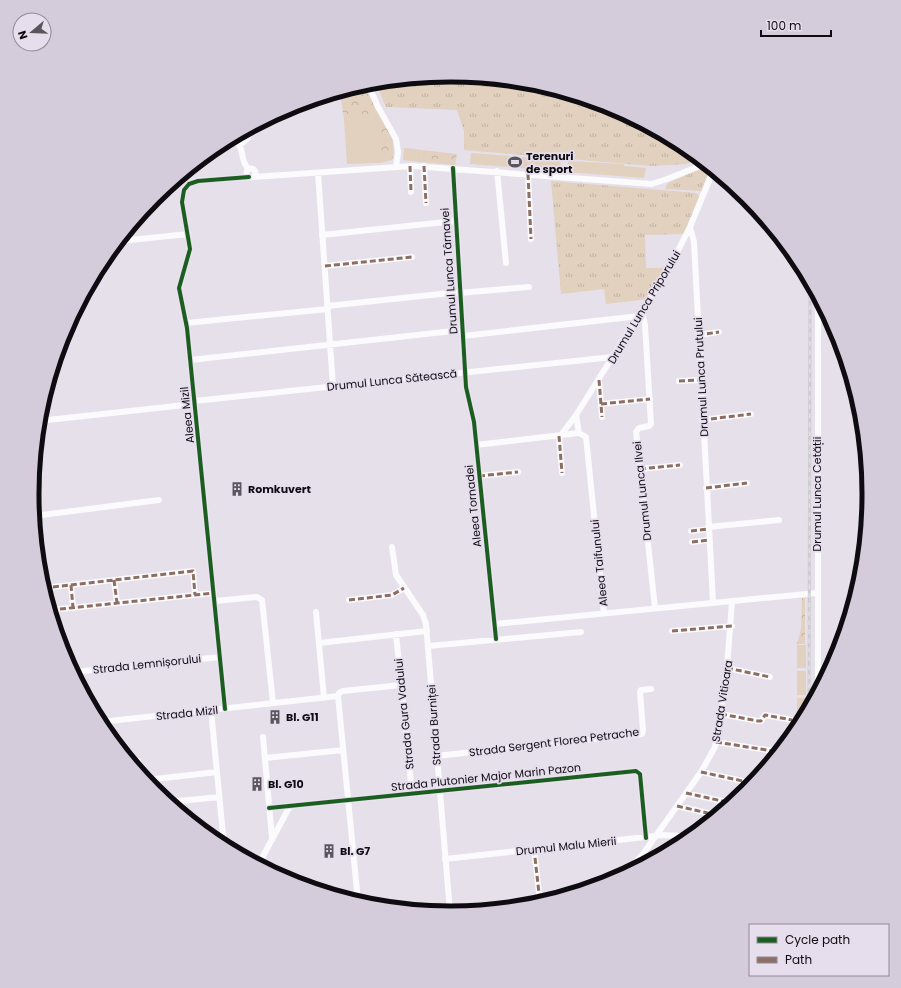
<svg xmlns="http://www.w3.org/2000/svg" width="901" height="988" viewBox="0 0 901 988" font-family="Poppins,sans-serif">
  <style>
    .grass { fill: url(#grass-tufts) }
    .park { fill: url(#park-crowns) }
    .pitch { fill: #e1d1be }
    .lines { fill: none; stroke-linecap: round; stroke-linejoin: round }
    .minor { stroke: #fbfafc; stroke-width: 6 }
    .rail-casing { stroke: #cdcccf; stroke-width: 3 }
    .rail { stroke: #e6dded; stroke-width: 1.5; stroke-dasharray: 4.5; stroke-linecap: butt }
    .quiet { stroke: #8d6e63; stroke-width: 3; stroke-dasharray: 6 3; stroke-linecap: butt }
    .cycleway-casing { stroke: #e6dded; stroke-width: 6 }
    .cycleway { stroke: #1b5e20; stroke-width: 4 }
    .labels { text-anchor: middle; dominant-baseline: central; stroke-width: 3.5; stroke-linejoin: round; paint-order: stroke }
    .poi-label { font-size: 11px; font-weight: bold; fill: #0e0b11; stroke: #e6dded; text-anchor: start }
    .street-label { font-size: 11px; fill: #0e0b11; stroke: #e6dded }
    .rim { fill: none; stroke: #0e0b11; stroke-width: 5 }
  </style>
  <defs>
    <pattern id="grass-tufts" width="24" height="20" patternUnits="userSpaceOnUse"><rect width="24" height="20" fill="#e1d1be"/><path d="M3 7l-1-3M5 7V3M7 7l1-3M15 17l-1-3M17 17v-4M19 17l1-3" fill="none" stroke="#c0b2a2"/></pattern>
    <pattern id="park-crowns" width="20" height="18" patternUnits="userSpaceOnUse"><rect width="20" height="18" fill="#e1d1be"/><path d="M2 6a3 3 0 1 1 6 0M12 15a3 3 0 1 1 6 0" fill="none" stroke="#c0b2a2"/></pattern>
  </defs>
  <rect width="100%" height="100%" fill="#e5e0ea"/>
  <path class="grass" d="M451 76 532 84 611 107 683 146 699 160 686 164 652 166 464 150V131L457 110 386 107 376 83Z
    M707 166 710 168 701 191 665 189 668 183Z
    M551 181 697 193 699 197 684 234 645 235 646 268H667L648 299 606 304 604 289 561 294Z"/>
  <path class="park" d="M363 85C373 106 401 136 392 160L380 163 379 144 365 119 344 120 340 92Z
    M422 150 457 154 455 165 420 162Z
    M802 598H805V644H797L801 629Z"/>
  <path class="pitch" d="M365 118V120L379 119 380 163 347 164 344 120Z
    M404 148 422 150 420 162 403 160Z
    M471 153 561 160 560 171 470 164Z
    M568 161 624 164V166L646 168 644 178 567 172Z
    M797 645H806V668H797Z
    M797 671H806V695H797Z
    M797 698H806V713L801 722H797Z"/>
  <g class="lines">
    <path class="minor" d="M368 84 378 107 396 139 398 152 396 167
      M225 142H234L240 145 244 162 248 169
      M240 145 248 138 252 128
      M410 166 411 192
      M424 166 426 203
      M453 168 466 387 474 422 496 639
      M246.5 173a4.5 4.5 0 1 1 9 0a4.5 4.5 0 1 1-9 0Z
      M497 171 506 263
      M318 173 333 386
      M528 174 531 239
      M253 177 412 166 652 184 667 179 705 164
      M690 227 694 242 713 602
      M322 235 455 221
      M121 239V241L188 234
      M325 266 412 257
      M459 293 529 287
      M327 306 459 292
      M642 313 645 325 651 424 649 426 639 428 636 432 655 608
      M186 323 328 309
      M698 335 719 332
      M463 336 639 316
      M190 360 462 330
      M599 380 602 417
      M679 381 700 380
      M194 401 613 357
      M601 404 650 399
      M576 415 579 433
      M702 420 751 414
      M39 421 194 404
      M561 435 576 415 671 264 690 227 713 171
      M559 436 562 473
      M476 445 579 433 586 437 604 613
      M640 469 680 465
      M479 476 518 472
      M706 488 747 483
      M34 516 159 500
      M708 527 779 520
      M691 531 708 529
      M692 542 709 540
      M392 547 396 575 423 615 426 624 450 912
      M114 580 117 603
      M71 585 73 608
      M44 588 193 571 195 595
      M349 600 392 595 404 588
      M215 601 257 597 262 600 273 703
      M51 610 214 593
      M316 612 324 698
      M494 624 817 593
      M672 631 732 626
      M396 634 412 794
      M319 643 427 631
      M428 646 581 632
      M727 668 770 677
      M73 672 220 657
      M818 691V297
      M338 696 358 901
      M225 709 187 328 179 288 190 249 182 202 184 190 189 184 198 181 249 177
      M211 710 224 845
      M721 714 758 721H761L765 715 792 720
      M100 722 338 696 339 693 343 691 401 685
      M263 737 272 838
      M716 742 773 751
      M436 756 642 734 643 731 640 692 641 690 651 689
      M265 758 343 750
      M138 761 140 772
      M701 772 752 783
      M146 780 217 772
      M686 793 731 803
      M169 802 219 797
      M677 806 716 815
      M269 808 636 771 640 774 646 838
      M534 849 540 902
      M445 859 664 835 679 836 687 839
      M257 863 262 858 290 806
      M626 872 643 854 701 772 715 747 727 668 732 601"/>
    <defs>
      <path id="rail" d="M809 706 810 283"/>
    </defs>
    <use href="#rail" class="rail-casing"/>
    <use href="#rail" class="rail"/>
    <path class="quiet" d="M410 166 411 192
      M424 166 426 203
      M528 174 531 239
      M325 266 412 257
      M698 335 719 332
      M599 380 602 417
      M679 381 700 380
      M601 404 650 399
      M702 420 751 414
      M559 436 562 473
      M640 469 680 465
      M479 476 518 472
      M706 488 747 483
      M691 531 708 529
      M692 542 709 540
      M114 580 117 603
      M71 585 73 608
      M44 588 193 571 195 595
      M349 600 392 595 404 588
      M51 610 214 593
      M672 631 732 626
      M727 668 770 677
      M721 714 758 721H761L765 715 792 720
      M716 742 773 751
      M701 772 752 783
      M686 793 731 803
      M677 806 716 815
      M534 849 540 902"/>
    <defs>
      <path id="cycleway" d="M453 168 466 387 474 422 496 639
        M225 709 187 328 179 288 190 249 182 202 184 190 189 184 198 181 249 177
        M269 808 636 771 640 774 646 838"/>
    </defs>
    <use href="#cycleway" class="cycleway-casing"/>
    <use href="#cycleway" class="cycleway"/>
  </g>
  <defs>
    <symbol id="stadium-bare" viewBox="-9 -9 18 18"><path d="M0-5a6.5 5 0 1 0 0 10a6.5 5 0 1 0 0-10ZM-3.5-1.8h7v3.6h-7Z" fill="#59565d" stroke="#e6dded" stroke-width="2.5" paint-order="stroke"/></symbol>
    <symbol id="building-bare" viewBox="-9 -9 18 18"><path d="M-4-6H4V6H1V3H-1V6H-4ZM-2.5-4.3h1.7v1.8h-1.7ZM.8-4.3h1.7v1.8H.8ZM-2.5-1h1.7V.8h-1.7ZM.8-1h1.7V.8H.8Z" fill="#59565d" stroke="#e6dded" stroke-width="2.5" paint-order="stroke"/></symbol>
  </defs>
  <g fill-rule="evenodd">
    <use href="#stadium-bare" x="505" y="152" width="20" height="20"/>
    <use href="#building-bare" x="227" y="479" width="20" height="20"/>
    <use href="#building-bare" x="265" y="707" width="20" height="20"/>
    <use href="#building-bare" x="247" y="774" width="20" height="20"/>
    <use href="#building-bare" x="319" y="841" width="20" height="20"/>
  </g>
  <g class="labels">
    <g class="poi-label">
      <text x="526" y="156">Terenuri<tspan x="526" dy="13">de sport</tspan></text>
      <text x="248" y="489">Romkuvert</text>
      <text x="286" y="717">Bl. G11</text>
      <text x="268" y="784">Bl. G10</text>
      <text x="340" y="851">Bl. G7</text>
    </g>
    <g class="street-label">
      <text transform="translate(449 271) rotate(-94)">Drumul Lunca Târnavei</text>
      <text transform="translate(644 307) rotate(-59)">Drumul Lunca Priporului</text>
      <text transform="translate(701 377) rotate(-93)">Drumul Lunca Prutului</text>
      <text transform="translate(392 380) rotate(-6)">Drumul Lunca Sătească</text>
      <text transform="translate(187 415) rotate(-96)">Aleea Mizil</text>
      <text transform="translate(642 491) rotate(-96)">Drumul Lunca Ilvei</text>
      <text transform="translate(817 494) rotate(-90)">Drumul Lunca Cetății</text>
      <text transform="translate(473 506) rotate(-96)">Aleea Tornadei</text>
      <text transform="translate(599 563) rotate(-96)">Aleea Taifunului</text>
      <text transform="translate(147 664) rotate(-6)">Strada Lemnișorului</text>
      <text transform="translate(722 701) rotate(-81)">Strada Vitioara</text>
      <text transform="translate(187 713) rotate(-6)">Strada Mizil</text>
      <text transform="translate(404 714) rotate(-96)">Strada Gura Vadului</text>
      <text transform="translate(434 725) rotate(-94)">Strada Burniței</text>
      <text transform="translate(554 742) rotate(-7)">Strada Sergent Florea Petrache</text>
      <text transform="translate(486 777) rotate(-6)">Strada Plutonier Major Marin Pazon</text>
      <text transform="translate(566 846) rotate(-6)">Drumul Malu Mierii</text>
    </g>
  </g>
  <path d="M0 0H901V988H0ZM450 82H451A411 411 0 0 1 862 493V495A411 411 0 0 1 451 906H450A411 411 0 0 1 39 495V493A411 411 0 0 1 450 82Z" fill="#d5ccdb" fill-rule="evenodd"/>
  <path class="rim" d="M450 82H451A411 411 0 0 1 862 493V495A411 411 0 0 1 451 906H450A411 411 0 0 1 39 495V493A411 411 0 0 1 450 82Z"/>
  <rect x="749" y="924" width="140" height="52" fill="#e6dded" stroke="#908995"/>
  <rect x="757" y="937" width="20" height="6" fill="#1b5e20" stroke="#908995"/>
  <text x="785" y="944" font-size="12" fill="#0e0b11">Cycle path</text>
  <rect x="757" y="957" width="20" height="6" fill="#8d6e63" stroke="#908995"/>
  <text x="785" y="964" font-size="12" fill="#0e0b11">Path</text>
  <g transform="translate(32 32) rotate(251)"><circle r="19" fill="#e6dded" stroke="#908995"/>
  <path d="M0-3L7 15L0 10L-7 15Z" fill="#59565d"/>
  <text y="-6" font-size="11" font-weight="bold" text-anchor="middle" fill="#0e0b11">N</text>
  </g>
  <path d="M761 30v6h70v-6" fill="none" stroke="#0e0b11" stroke-width="2"/>
  <text x="767" y="30" font-size="12" fill="#0e0b11" stroke="#e6dded" stroke-width="3" paint-order="stroke">100 m</text>
</svg>
